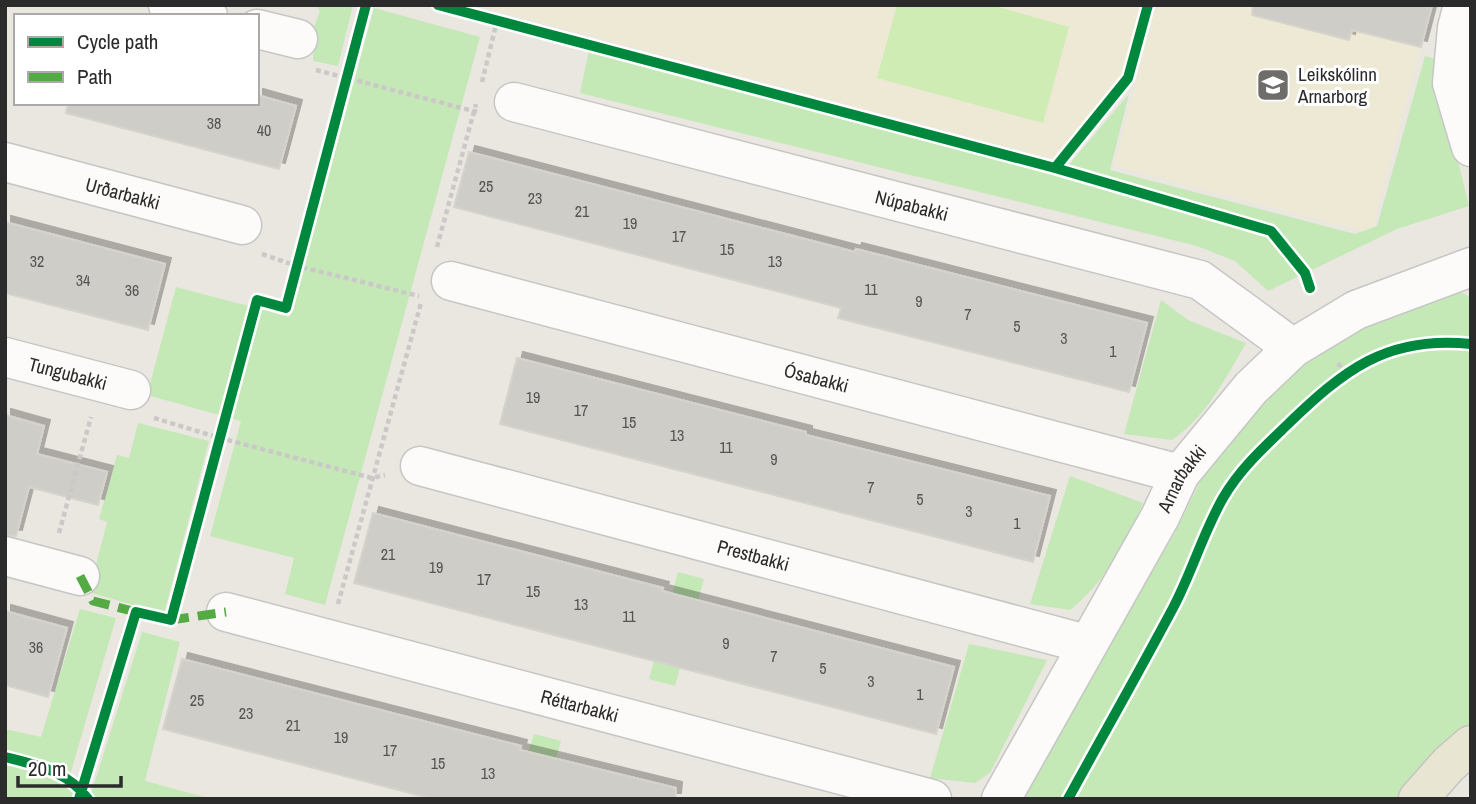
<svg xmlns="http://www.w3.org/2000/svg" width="1476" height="804" viewBox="0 0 1476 804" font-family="'Archivo Narrow',sans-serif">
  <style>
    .education { fill: #eee9d4 }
    .green { fill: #c4e8b6 }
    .pitch { fill: #ceecb3 }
    .building { fill: #cfcdc7; stroke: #d5d3cc; stroke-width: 2; filter: url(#shadow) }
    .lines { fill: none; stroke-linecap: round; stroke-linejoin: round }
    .minor-casing { stroke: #c7c6c6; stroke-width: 41 }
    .major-casing { stroke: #c5c4c1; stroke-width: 41 }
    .path { stroke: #cac9c8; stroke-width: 4.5; stroke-dasharray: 5 3.5; stroke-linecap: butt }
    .minor { stroke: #fcfbfa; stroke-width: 38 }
    .major { stroke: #e8e6d2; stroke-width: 38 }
    .quiet { stroke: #54ab44; stroke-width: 9; stroke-dasharray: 18 9; stroke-linecap: butt }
    .cycleway-casing { stroke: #fff; stroke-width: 15 }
    .cycleway { stroke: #00873e; stroke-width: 10 }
    .labels { text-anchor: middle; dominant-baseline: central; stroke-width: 6; stroke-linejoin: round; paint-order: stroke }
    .number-label { font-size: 16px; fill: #565554 }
    .poi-label { font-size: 19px; fill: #2b2b2b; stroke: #fff; text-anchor: start }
    .street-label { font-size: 19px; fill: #2b2b2b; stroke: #fff }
  </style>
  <defs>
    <filter id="shadow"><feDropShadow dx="6" dy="-6" stdDeviation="0" flood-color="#0004"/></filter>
  </defs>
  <rect width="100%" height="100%" fill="#eae7e0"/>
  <path class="education" d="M475 5H1140L1121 79 1052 159Z
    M1156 5H1432L1371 233 1114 166Z"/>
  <path class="green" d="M315 5H353L338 66 313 61 314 27 320 11Z
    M374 8 480 37 325 605 285 594 294 558 210 536 241 421 147 395 176 287 290 317Z
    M589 51 1061 174 1129 94 1110 170 1355 234 1377 226 1425 56 1442 60 1440 88 1469 206 1397 229 1268 291 1235 261 1197 246 580 93Z
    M1461 292 1471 298V726L1398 799H1021L1130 606 1174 535 1214 453 1275 386 1333 338 1430 293Z
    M1161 300 1188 320 1246 343C1225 379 1207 416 1172 440L1124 434Z
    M138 423 209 441 164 614 89 592 107 522 99 519 117 455 129 458Z
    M1070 476 1143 503C1123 547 1108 579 1070 610L1030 604Z
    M678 572 704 579 675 686 649 679Z
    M80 609 116 618 67 785 90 797 142 632 180 642 145 781 212 799H5V729L41 737Z
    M969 644 1047 660 990 773 975 783 930 778Z
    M534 734 561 741 544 799H514Z"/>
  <path class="pitch" d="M897 5H991L1069 27 1043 123 877 78Z"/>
  <path class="building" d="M1253 5H1432L1421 47 1352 30 1349 40 1252 15Z
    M257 95 296 106 279 169 66 113 68 103H257Z
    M469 152 855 252 856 249 1147 323 1129 392 838 318 841 308 454 207Z
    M5 222 165 264 148 330 5 293Z
    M517 358 806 432V435L1050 496 1033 562 500 424Z
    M5 415 44 426 37 454 107 472 98 505 29 487 16 536 5 535Z
    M373 513 663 588 662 591 954 667 936 734 354 583Z
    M5 611 67 628 48 697 5 685Z
    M182 659 521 746 520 750 676 788 675 799H433L163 729Z"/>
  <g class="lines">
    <defs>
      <g id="minor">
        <path d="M168 5 208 16"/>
        <path d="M1463 5 1457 28 1452 83 1471 147"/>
        <path d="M257 29 298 39"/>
        <path id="s1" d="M514 102 1200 280 1293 348"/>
        <path id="s2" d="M5 162 242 225"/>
        <path id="s3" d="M451 281 1180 474"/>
        <path id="s4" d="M5 357 131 390"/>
        <path id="s5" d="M420 466 1086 644"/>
        <path d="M5 556 80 576"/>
        <path id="s6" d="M226 612 932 799"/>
        <path id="s7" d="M1001 799 1160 517 1180 474 1251 388 1293 348 1356 310 1471 267"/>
      </g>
      <path id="major" d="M1418 799 1449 764 1471 745"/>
    </defs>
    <use href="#minor" class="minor-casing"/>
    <use href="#major" class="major-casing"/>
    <path class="path" d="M316 70 477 112
      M482 82 497 21
      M437 247 476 104
      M262 254 297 266 419 296
      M1338 363 1345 373
      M154 418 220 438 372 478 385 475
      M59 533 91 417
      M338 604 421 303"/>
    <use href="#minor" class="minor"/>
    <use href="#major" class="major"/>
    <path class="quiet" d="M80 576 93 601 136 612
      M171 620 226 612"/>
    <defs>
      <path id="cycleway" d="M438 5 1055 168 1271 231 1305 273 1310 288
        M1055 168 1128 78 1148 5
        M5 757C36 765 68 771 88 799
        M79 799 136 612 171 620 257 300 286 308 366 5
        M1068 799C1103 735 1139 672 1173 608 1192 572 1203 533 1223 498 1239 470 1263 448 1286 426 1343 371 1386 335 1471 344"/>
    </defs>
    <use href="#cycleway" class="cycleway-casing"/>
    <use href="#cycleway" class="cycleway"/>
  </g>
  <defs>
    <symbol id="school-square" viewBox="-11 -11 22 22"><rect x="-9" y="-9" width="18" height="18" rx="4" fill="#6e6d6a" stroke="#fff"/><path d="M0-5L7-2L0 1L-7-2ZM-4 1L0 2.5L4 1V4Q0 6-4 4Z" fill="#fff"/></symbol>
  </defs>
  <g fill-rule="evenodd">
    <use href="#school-square" x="1254" y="66" width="38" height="38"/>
  </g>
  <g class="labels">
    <g class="number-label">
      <text x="214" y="123">38</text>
      <text x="264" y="130">40</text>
      <text x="486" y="186">25</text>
      <text x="535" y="198">23</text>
      <text x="582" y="211">21</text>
      <text x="630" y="223">19</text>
      <text x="679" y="236">17</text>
      <text x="727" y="249">15</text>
      <text x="37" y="261">32</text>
      <text x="775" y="261">13</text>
      <text x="83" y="280">34</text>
      <text x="871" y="289">11</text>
      <text x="132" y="290">36</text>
      <text x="919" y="301">9</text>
      <text x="968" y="314">7</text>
      <text x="1017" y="326">5</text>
      <text x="1064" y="338">3</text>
      <text x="1113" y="351">1</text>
      <text x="533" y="397">19</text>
      <text x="581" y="410">17</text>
      <text x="629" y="422">15</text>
      <text x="677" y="435">13</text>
      <text x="726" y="447">11</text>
      <text x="774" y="459">9</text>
      <text x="871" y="487">7</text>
      <text x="920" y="499">5</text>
      <text x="969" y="511">3</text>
      <text x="1017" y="523">1</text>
      <text x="388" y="554">21</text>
      <text x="436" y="567">19</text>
      <text x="484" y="579">17</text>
      <text x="533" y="591">15</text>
      <text x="581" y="604">13</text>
      <text x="629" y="616">11</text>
      <text x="726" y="643">9</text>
      <text x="36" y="647">36</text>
      <text x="774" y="656">7</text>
      <text x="823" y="668">5</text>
      <text x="871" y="681">3</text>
      <text x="920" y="694">1</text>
      <text x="197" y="700">25</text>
      <text x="246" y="713">23</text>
      <text x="293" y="725">21</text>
      <text x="341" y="737">19</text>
      <text x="390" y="750">17</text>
      <text x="438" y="763">15</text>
      <text x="488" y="773">13</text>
    </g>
    <g class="poi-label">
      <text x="1298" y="74">Leikskólinn<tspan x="1298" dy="22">Arnarborg</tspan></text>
    </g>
    <g class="street-label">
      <text stroke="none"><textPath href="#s2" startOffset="122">Urðarbakki</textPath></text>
      <text stroke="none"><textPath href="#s1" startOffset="411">Núpabakki</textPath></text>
      <text stroke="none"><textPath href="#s4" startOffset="65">Tungubakki</textPath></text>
      <text stroke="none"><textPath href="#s3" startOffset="378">Ósabakki</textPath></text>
      <text stroke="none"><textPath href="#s7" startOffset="368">Arnarbakki</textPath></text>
      <text stroke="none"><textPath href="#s5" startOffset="345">Prestbakki</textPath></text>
      <text stroke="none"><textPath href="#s6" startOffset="366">Réttarbakki</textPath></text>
    </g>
  </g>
  <rect width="1476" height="804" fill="none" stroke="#2b2b2b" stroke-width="14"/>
  <rect x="14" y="14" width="245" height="91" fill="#ffffff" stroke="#aaaaaa" stroke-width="2"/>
  <rect x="28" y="37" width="35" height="10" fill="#00873e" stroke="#aaaaaa" stroke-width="2"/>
  <text x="77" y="49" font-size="21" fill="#2b2b2b">Cycle path</text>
  <rect x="28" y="72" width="35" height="10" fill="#54ab44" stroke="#aaaaaa" stroke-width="2"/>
  <text x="77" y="84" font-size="21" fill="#2b2b2b">Path</text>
  <path d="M18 776v10h103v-10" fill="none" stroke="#2b2b2b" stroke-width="3.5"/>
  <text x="28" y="776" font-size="21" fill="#2b2b2b" stroke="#ffffff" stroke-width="5" paint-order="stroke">20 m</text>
</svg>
